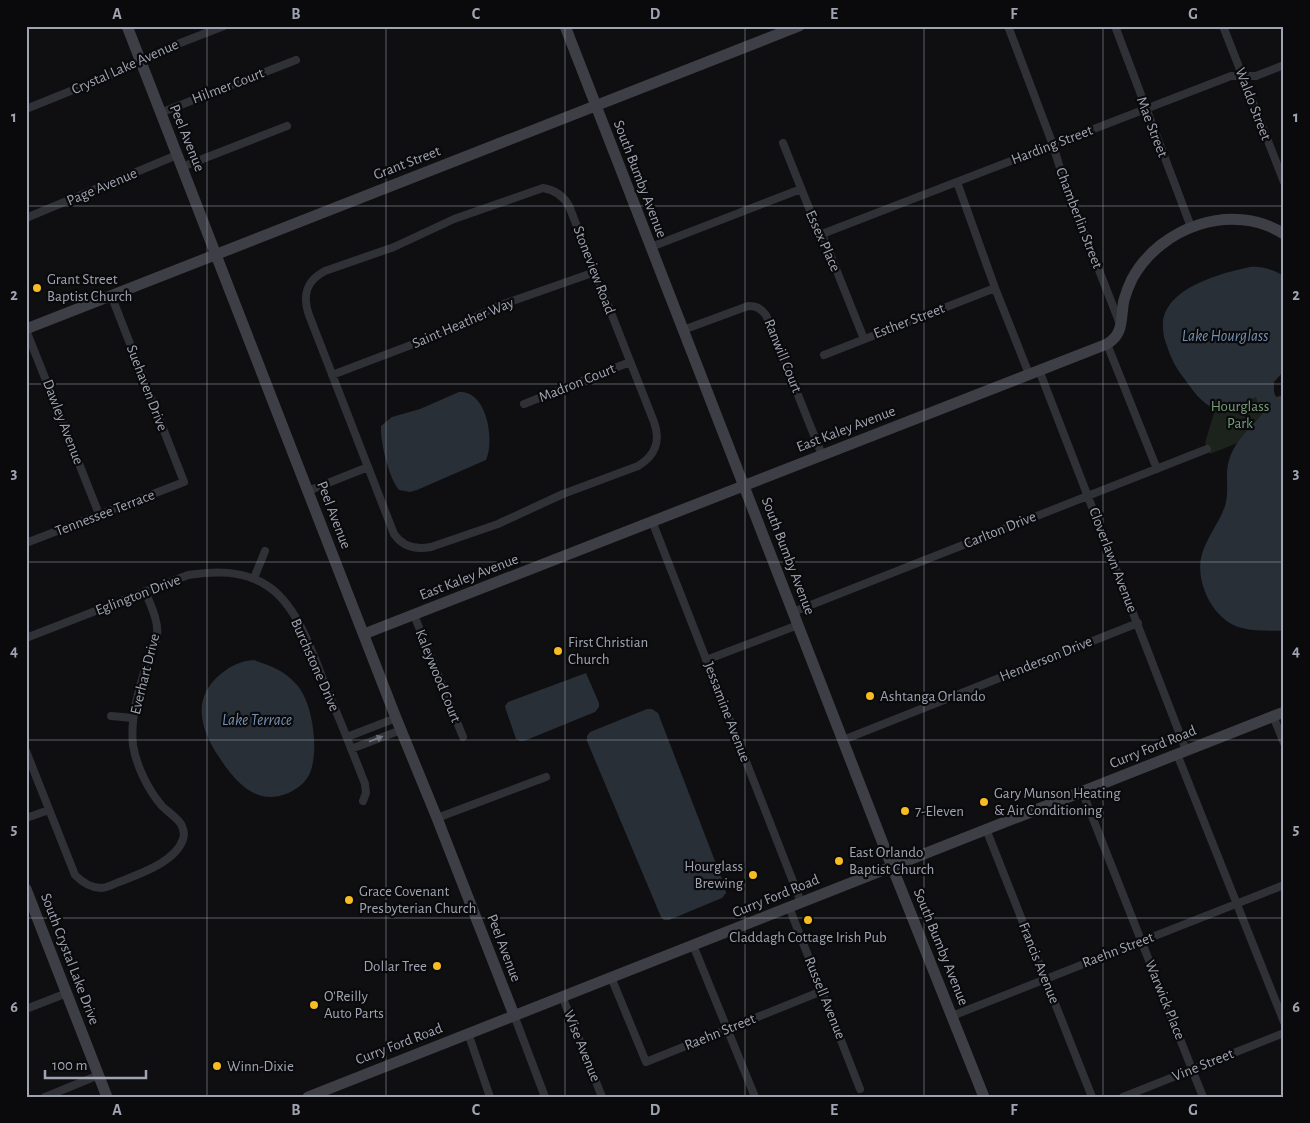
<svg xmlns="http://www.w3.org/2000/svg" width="1310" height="1123" viewBox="0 0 1310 1123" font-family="'Alegreya Sans',sans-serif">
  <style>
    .green { fill: #1c231d }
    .water { fill: #282f36 }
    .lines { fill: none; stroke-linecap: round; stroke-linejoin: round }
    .street { stroke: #303136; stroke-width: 8 }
    .secondary { stroke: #3e3f46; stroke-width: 11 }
    .oneway { fill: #6e707a }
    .grid { fill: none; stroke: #a0a4b2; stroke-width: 1; stroke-opacity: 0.55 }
    .poi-dot { fill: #f6bc21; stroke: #0a0a0c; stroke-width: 2 }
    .labels { text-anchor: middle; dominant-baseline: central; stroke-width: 4.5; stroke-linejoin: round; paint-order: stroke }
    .street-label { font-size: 15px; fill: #a0a4b2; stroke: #0a0a0c }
    .poi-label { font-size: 15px; fill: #a0a4b2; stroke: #0a0a0c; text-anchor: start }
    .park-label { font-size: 15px; fill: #769e7b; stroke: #0a0a0c }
    .water-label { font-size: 16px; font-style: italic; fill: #7590af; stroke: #0a0a0c }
    .neatline { fill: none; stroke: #a0a4b2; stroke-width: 2 }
    .grid-label { font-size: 16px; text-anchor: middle; font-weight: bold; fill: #a0a4b2 }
  </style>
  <rect width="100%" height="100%" fill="#0f0f11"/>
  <path class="green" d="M1237 336 1272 429 1210 454 1205 443Z"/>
  <path class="water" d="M1250 267C1263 266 1273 270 1284 276V371L1274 382V392L1276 397 1284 395V631C1270 630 1255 632 1242 628 1213 621 1194 581 1202 554 1207 537 1219 523 1225 506 1228 495 1227 487 1227 476 1227 450 1242 436 1259 418L1262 414 1256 397C1244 402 1229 413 1216 409 1201 404 1192 389 1183 377 1176 368 1171 358 1167 346 1165 341 1163 334 1163 328 1160 289 1221 273 1250 267Z
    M459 392C487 390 495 440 486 460L417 490 410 492 399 490C389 478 380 442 381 426L392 417 420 409Z
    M254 660C270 666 284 670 296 684 313 701 320 753 309 775 304 784 296 790 286 794 255 806 234 780 219 757 200 729 191 697 222 673 232 665 241 661 254 660Z
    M586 673 599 703V707L595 712 524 741H520L516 739 506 710 505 706 508 702Z
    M647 709H652L658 713 725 887 726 893 722 898 669 920H664L661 917 587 741V736L590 732Z"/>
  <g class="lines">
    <path class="street" d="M1008 26 1053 145 1063 178 1120 324
      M1115 26 1191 227
      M1223 26 1284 182
      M26 109 140 63 175 45 224 26
      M160 113 296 60
      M783 143 817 228 822 234 864 339
      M182 167 287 126
      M957 182 995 288 1029 374
      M543 188C555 190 563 195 569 206L654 422C661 441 655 456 638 466L563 494 498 524 431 547C416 550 403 547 394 534L309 315C302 295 306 281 325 271L394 247 454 219Z
      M26 218 177 155
      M822 234 1231 76H1256L1284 65
      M651 247 801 189
      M26 330 99 514
      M683 330 748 306C757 306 760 308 766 315L822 455
      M1107 344 1157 469
      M824 355 995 288
      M1039 370 1186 750
      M332 375 440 334 498 306 595 272
      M524 404 630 362
      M308 491 368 467
      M652 521 801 902
      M26 543 184 482 111 295
      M254 578 265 551
      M793 612 1207 449
      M414 615 463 737
      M26 638 188 575C215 571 242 570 266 585 299 605 314 658 328 692 341 722 353 753 365 784L366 793 363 801
      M706 660 798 625
      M111 716 133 718
      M1273 716 1284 743
      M347 737 396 718
      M843 740 1138 623
      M351 749 401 730
      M26 751 75 875C82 882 91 888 101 888 107 888 114 884 119 882 139 874 176 862 183 839 185 834 183 828 181 824 176 817 168 812 162 806 148 790 136 765 133 745 130 718 139 688 147 663 150 654 156 645 157 635 159 621 150 604 145 591
      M1177 754 1284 1022
      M1082 791 1203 1097
      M26 818 49 810
      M437 818 546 777
      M986 829 1092 1097
      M789 907 860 1089
      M693 945 755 1097
      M611 977 646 1062 822 991
      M562 996 602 1097
      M26 1009 67 993
      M514 1015 545 1097
      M952 1016 1284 885
      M468 1033 490 1097
      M45 1097 99 1075
      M1123 1097 1284 1033"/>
    <path class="secondary" d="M127 26 396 718 437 818 514 1015
      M565 26 887 854 984 1097
      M26 329 799 26
      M364 634 1107 344C1125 333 1120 318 1124 300 1126 293 1129 285 1132 279 1160 227 1232 201 1284 234
      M26 889 107 1097
      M308 1097 1284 712"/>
  </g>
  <defs><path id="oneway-solid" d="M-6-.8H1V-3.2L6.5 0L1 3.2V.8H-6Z" transform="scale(1.25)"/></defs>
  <use class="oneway" href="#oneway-solid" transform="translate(376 739) rotate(-21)"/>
  <path class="grid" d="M207 26V1097M386 26V1097M565 26V1097M745 26V1097M924 26V1097M1103 26V1097M26 206H1284M26 384H1284M26 562H1284M26 740H1284M26 918H1284"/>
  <g class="poi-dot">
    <circle cx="37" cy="288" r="5"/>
    <circle cx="558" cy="651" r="5"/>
    <circle cx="870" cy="696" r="5"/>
    <circle cx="984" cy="802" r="5"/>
    <circle cx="905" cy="811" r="5"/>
    <circle cx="839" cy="861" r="5"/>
    <circle cx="753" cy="875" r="5"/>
    <circle cx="349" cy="900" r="5"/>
    <circle cx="808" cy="920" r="5"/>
    <circle cx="437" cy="966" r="5"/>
    <circle cx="314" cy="1005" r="5"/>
    <circle cx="217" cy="1066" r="5"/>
  </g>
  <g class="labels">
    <g class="street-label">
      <text transform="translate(125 67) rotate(-24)">Crystal Lake Avenue</text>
      <text transform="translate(228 86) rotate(-21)">Hilmer Court</text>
      <text transform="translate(1253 104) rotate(69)">Waldo Street</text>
      <text transform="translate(1152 127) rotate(69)">Mae Street</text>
      <text transform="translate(187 138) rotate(68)">Peel Avenue</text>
      <text transform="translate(1052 145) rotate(-21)">Harding Street</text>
      <text transform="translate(407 163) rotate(-21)">Grant Street</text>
      <text transform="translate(640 179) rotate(69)">South Bumby Avenue</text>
      <text transform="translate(102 187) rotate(-23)">Page Avenue</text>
      <text transform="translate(1079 218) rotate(69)">Chamberlin Street</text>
      <text transform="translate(823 241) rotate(66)">Essex Place</text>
      <text transform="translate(594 270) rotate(69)">Stoneview Road</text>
      <text transform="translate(909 321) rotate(-21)">Esther Street</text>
      <text transform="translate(463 323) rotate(-23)">Saint Heather Way</text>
      <text transform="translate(783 356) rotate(68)">Ranwill Court</text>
      <text transform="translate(577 383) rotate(-22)">Madron Court</text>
      <text transform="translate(147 388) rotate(69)">Suehaven Drive</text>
      <text transform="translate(63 422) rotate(69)">Dawley Avenue</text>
      <text transform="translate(846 429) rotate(-21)">East Kaley Avenue</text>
      <text transform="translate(105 513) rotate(-21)">Tennessee Terrace</text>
      <text transform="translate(334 515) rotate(69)">Peel Avenue</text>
      <text transform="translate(1000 530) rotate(-22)">Carlton Drive</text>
      <text transform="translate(788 556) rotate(69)">South Bumby Avenue</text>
      <text transform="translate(1113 560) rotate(69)">Cloverlawn Avenue</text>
      <text transform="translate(469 577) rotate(-21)">East Kaley Avenue</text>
      <text transform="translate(138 595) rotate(-21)">Eglington Drive</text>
      <text transform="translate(1046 659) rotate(-22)">Henderson Drive</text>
      <text transform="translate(315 665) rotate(66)">Burchstone Drive</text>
      <text transform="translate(145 674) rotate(-76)">Everhart Drive</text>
      <text transform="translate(438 676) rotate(68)">Kaleywood Court</text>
      <text transform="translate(727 712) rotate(69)">Jessamine Avenue</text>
      <text transform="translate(1153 747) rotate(-22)">Curry Ford Road</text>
      <text transform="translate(776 896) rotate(-22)">Curry Ford Road</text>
      <text transform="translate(941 947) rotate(68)">South Bumby Avenue</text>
      <text transform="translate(504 948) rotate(69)">Peel Avenue</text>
      <text transform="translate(1118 950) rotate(-21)">Raehn Street</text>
      <text transform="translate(70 959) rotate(69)">South Crystal Lake Drive</text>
      <text transform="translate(1039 963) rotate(68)">Francis Avenue</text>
      <text transform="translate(825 998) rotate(68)">Russell Avenue</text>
      <text transform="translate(1165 1000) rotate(68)">Warwick Place</text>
      <text transform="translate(720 1032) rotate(-22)">Raehn Street</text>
      <text transform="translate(399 1044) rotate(-21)">Curry Ford Road</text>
      <text transform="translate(582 1046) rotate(68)">Wise Avenue</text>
      <text transform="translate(1203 1065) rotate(-22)">Vine Street</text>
    </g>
    <g class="poi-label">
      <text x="47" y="279">Grant Street<tspan x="47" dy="17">Baptist Church</tspan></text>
      <text x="568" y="642">First Christian<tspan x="568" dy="17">Church</tspan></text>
      <text x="880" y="696">Ashtanga Orlando</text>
      <text x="994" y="793">Gary Munson Heating<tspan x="994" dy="17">&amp; Air Conditioning</tspan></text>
      <text x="915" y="811">7-Eleven</text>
      <text x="849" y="852">East Orlando<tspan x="849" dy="17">Baptist Church</tspan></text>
      <text x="743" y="866" text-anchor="end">Hourglass<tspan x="743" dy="17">Brewing</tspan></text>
      <text x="359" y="891">Grace Covenant<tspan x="359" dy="17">Presbyterian Church</tspan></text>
      <text x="808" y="937" text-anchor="middle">Claddagh Cottage Irish Pub</text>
      <text x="427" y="966" text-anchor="end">Dollar Tree</text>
      <text x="324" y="996">O'Reilly<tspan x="324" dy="17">Auto Parts</tspan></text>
      <text x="227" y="1066">Winn-Dixie</text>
    </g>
    <g class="park-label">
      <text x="1240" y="406">Hourglass<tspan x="1240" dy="17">Park</tspan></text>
    </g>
    <g class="water-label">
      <text x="1225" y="336">Lake Hourglass</text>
      <text x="257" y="720">Lake Terrace</text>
    </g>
  </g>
  <rect width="1310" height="1123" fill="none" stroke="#0a0a0c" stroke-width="55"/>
  <path d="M45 1070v8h101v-8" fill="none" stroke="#a0a4b2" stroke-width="2.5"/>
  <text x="52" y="1070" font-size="15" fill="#a0a4b2" stroke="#0a0a0c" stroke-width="4" paint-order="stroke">100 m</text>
  <rect x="28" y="28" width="1254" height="1068" class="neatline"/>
  <g class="grid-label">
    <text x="117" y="19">A</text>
    <text x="296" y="19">B</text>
    <text x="476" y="19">C</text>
    <text x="655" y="19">D</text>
    <text x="834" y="19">E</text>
    <text x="1014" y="19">F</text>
    <text x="1193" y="19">G</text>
    <text x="14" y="122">1</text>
    <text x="1296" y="122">1</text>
    <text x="14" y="300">2</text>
    <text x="1296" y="300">2</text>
    <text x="14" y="478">3</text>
    <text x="1296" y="478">3</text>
    <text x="14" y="656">4</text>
    <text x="1296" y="656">4</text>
    <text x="14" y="834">5</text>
    <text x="1296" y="834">5</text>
    <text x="14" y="1012">6</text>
    <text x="1296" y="1012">6</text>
    <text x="117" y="1115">A</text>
    <text x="296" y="1115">B</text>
    <text x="476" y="1115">C</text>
    <text x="655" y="1115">D</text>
    <text x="834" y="1115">E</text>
    <text x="1014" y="1115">F</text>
    <text x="1193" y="1115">G</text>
  </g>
</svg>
